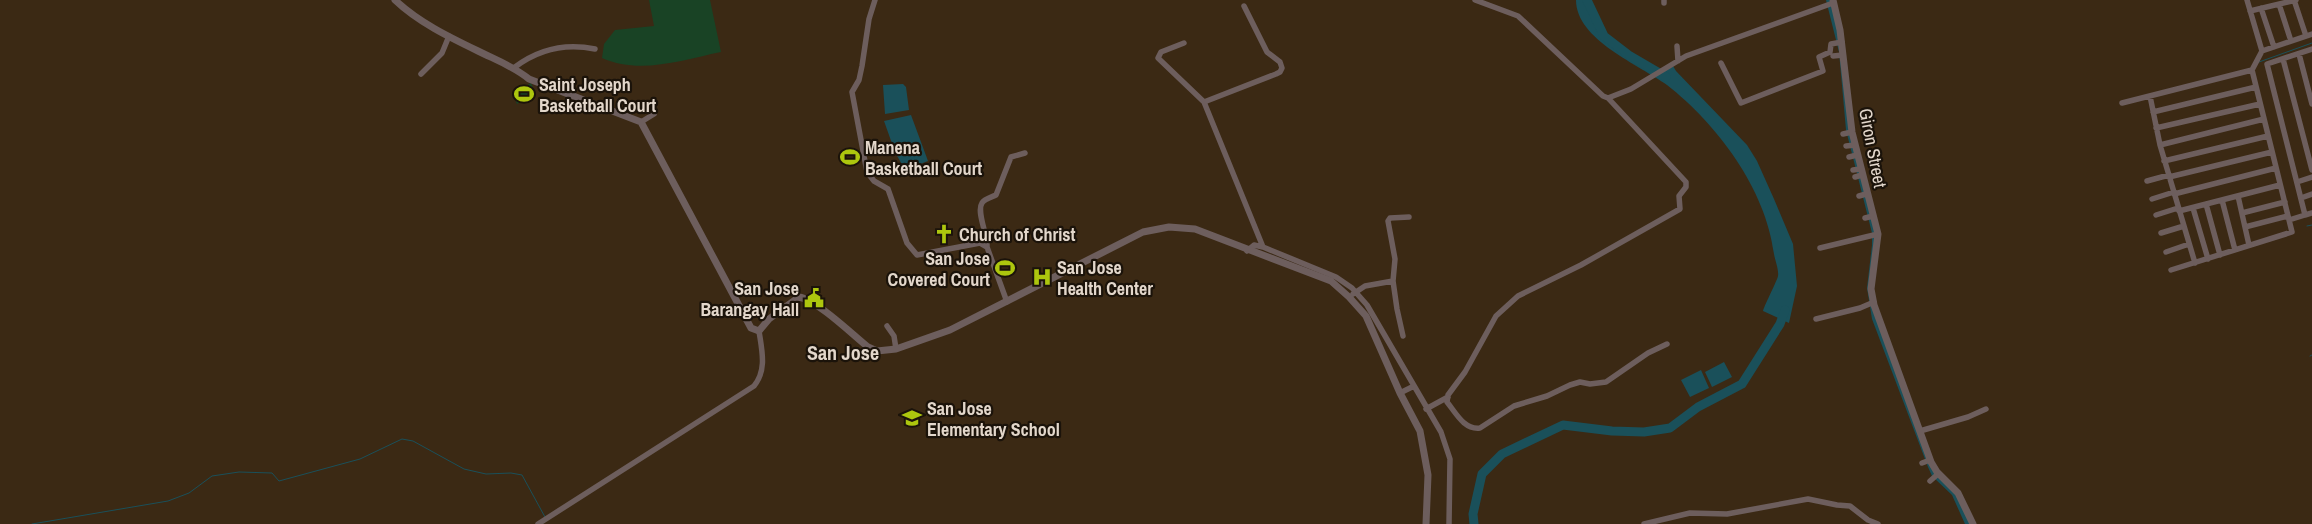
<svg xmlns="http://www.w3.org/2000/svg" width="2312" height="524" viewBox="0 0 2312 524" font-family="'Archivo Narrow',sans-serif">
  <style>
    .green { fill: #194325 }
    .water { fill: #1a505a }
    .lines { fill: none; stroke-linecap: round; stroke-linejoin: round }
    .stream { stroke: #1a505a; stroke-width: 1 }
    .river { stroke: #1a505a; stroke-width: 9 }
    .minor { stroke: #6d5e5d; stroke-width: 5.5 }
    .tertiary { stroke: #6d5e5d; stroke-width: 7 }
    .labels { text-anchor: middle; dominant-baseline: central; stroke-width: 4.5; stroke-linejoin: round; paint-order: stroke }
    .poi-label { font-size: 18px; font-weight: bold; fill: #e3d7cb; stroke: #1b130a; text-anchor: start }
    .street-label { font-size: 18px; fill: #e3d7cb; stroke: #1b130a }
    .quarter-label { font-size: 20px; font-weight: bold; fill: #e3d7cb; stroke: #1b130a }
  </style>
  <rect width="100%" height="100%" fill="#3b2914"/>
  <path class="green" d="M649 0H710L721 52C682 60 640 75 602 58L604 44 615 30 654 26Z
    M531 83 536 94 517 104 512 93Z"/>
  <path class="water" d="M1576 0H1587L1604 36 1630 56 1660 73 1673 66 1676 71 1747 145 1757 161 1774 199 1793 244 1797 286 1789 323 1763 311C1765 304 1777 281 1778 276 1779 270 1775 260 1774 254 1766 189 1717 124 1667 85 1640 65 1576 40 1576 0Z
    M1826 0H1830L1840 39 1844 82 1875 233 1870 288 1925 450 1955 492 1971 524H1965L1952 495 1932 476 1928 467 1872 319 1867 288 1872 245V233L1846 130 1839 52Z
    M903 84 906 87 909 110 885 114 883 85Z
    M911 115 928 161 905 170 895 152 884 121Z
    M1724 362 1732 377 1712 387 1705 372Z
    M1701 370 1709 388 1690 397 1681 380Z"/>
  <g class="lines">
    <path class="stream" d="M2259 62 2312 43
      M2307 226 2312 225
      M2310 356 2312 355
      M32 524 168 501 189 493 212 476 239 472 272 473 279 481 360 459 402 439 413 441 464 469 486 474 511 473 522 475 545 517"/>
    <path class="river" d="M1587 0 1604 36 1630 56 1666 77
      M1474 524 1473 514 1482 474 1502 454 1563 425 1612 431 1644 432 1670 428 1698 407 1742 384 1780 324 1785 310"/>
    <path class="minor" d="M875 0 869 19 862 66 859 80 852 92 867 172 874 181 888 189 907 243 917 255 980 243 987 247
      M1475 0 1518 16 1603 96 1608 98 1631 89 1686 56 1833 3
      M2294 0 2306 36
      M1664 3V0
      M2279 4 2291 41
      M2261 8 2274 47
      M2250 11 2296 0
      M1184 43 1161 52 1158 58 1204 102 1263 247
      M1677 46 1678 61
      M2312 49 2267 64 2305 215 2312 213
      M2262 51 2312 34
      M2299 54 2312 104
      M1833 56 1843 55
      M2283 59 2312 170
      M1721 63 1741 103 1823 71 1819 57 1830 52 1831 44 1842 42
      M515 67C539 49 566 43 595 49
      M421 74 442 53 449 36
      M2150 96 2160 145 2195 263
      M1608 98 1686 182V187L1679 196 1680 209 1581 265 1518 296 1496 316 1465 372 1448 395 1447 402C1456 413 1464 430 1480 428L1514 406 1547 396 1570 385 1580 382 1590 384 1606 382 1648 353 1667 344
      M1204 102 1276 74 1280 72 1282 68 1280 62 1267 52 1244 6
      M2122 103 2252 70 2262 51 2247 0
      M2153 112 2256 87
      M641 122 654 114
      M2156 128 2260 104
      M1843 134 1852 132
      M2160 145 2264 119
      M1846 146 1855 145
      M1849 157 1857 155
      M2164 161 2268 136
      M1853 170 1860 169
      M1855 177 1862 175
      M2169 177 2272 152
      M2147 181 2169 175
      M2297 182 2312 177
      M2174 194 2276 168
      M1859 196 1866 194
      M2238 196 2249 245
      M2301 198 2312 194
      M2152 199 2174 192
      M2222 200 2235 250
      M2206 204 2220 255
      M2193 208 2208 259
      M2179 211 2280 185
      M2242 213 2285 202
      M2156 215 2178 208
      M1865 218 1873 216
      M2289 220 2305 215
      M2245 227 2288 216
      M2161 233 2184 226
      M1820 248 1878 234
      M1247 251 1254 245 1263 247 1336 277 1352 288 1367 305 1441 432 1450 459 1449 524
      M2166 252 2189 244
      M2171 270 2292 232 2252 70
      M1353 294 1365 286 1393 281
      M1007 302 987 247C988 235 976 212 982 203 984 199 992 197 996 195L1011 157 1025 153
      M1816 319 1860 308 1874 302
      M887 326 894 336 896 349
      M1403 336 1397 309 1393 281 1395 259 1388 221 1390 218 1409 217
      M1400 393 1414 386
      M1426 409 1448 397
      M1920 431 1968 417 1986 409
      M1922 463 1930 460
      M1930 481 1938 474
      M538 524 754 386C767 370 762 351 759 331
      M1644 524 1690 513 1727 514 1808 499 1837 505 1850 506 1868 520 1878 524"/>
    <path class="tertiary" d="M395 0C418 22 449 37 478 51 496 60 513 66 529 79L641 122 751 328 759 331 769 319 799 297C817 300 853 335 868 347L877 351 896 349 950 330 1143 232 1169 227 1195 229 1331 281 1349 297 1366 316 1400 393 1420 431 1428 475 1426 524
      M1833 0 1840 30 1852 132 1878 234 1871 289 1874 305 1931 462 1937 472 1958 493 1973 524"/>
  </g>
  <defs>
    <symbol id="stadium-bare" viewBox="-9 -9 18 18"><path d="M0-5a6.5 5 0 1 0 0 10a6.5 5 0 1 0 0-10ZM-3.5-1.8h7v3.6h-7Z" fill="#adc60e" stroke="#1b130a" stroke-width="2.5" paint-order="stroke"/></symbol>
    <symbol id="church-bare" viewBox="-9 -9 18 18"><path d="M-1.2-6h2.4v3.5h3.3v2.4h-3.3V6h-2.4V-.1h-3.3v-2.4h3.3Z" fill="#adc60e" stroke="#1b130a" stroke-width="2.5" paint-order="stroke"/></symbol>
    <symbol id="hospital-bare" viewBox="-9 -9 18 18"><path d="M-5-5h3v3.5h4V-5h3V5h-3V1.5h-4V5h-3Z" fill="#adc60e" stroke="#1b130a" stroke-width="2.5" paint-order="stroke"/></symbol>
    <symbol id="civic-bare" viewBox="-9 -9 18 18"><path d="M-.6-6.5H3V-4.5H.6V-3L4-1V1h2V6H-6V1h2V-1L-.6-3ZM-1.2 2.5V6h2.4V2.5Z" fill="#adc60e" stroke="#1b130a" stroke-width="2.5" paint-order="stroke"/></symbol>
    <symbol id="school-bare" viewBox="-9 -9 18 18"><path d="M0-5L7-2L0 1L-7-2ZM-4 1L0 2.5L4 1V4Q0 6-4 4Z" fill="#adc60e" stroke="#1b130a" stroke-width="2.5" paint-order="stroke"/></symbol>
  </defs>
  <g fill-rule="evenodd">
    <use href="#stadium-bare" x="510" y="80" width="28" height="28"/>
    <use href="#stadium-bare" x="836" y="143" width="28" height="28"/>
    <use href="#church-bare" x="930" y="220" width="28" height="28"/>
    <use href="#stadium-bare" x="991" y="254" width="28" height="28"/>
    <use href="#hospital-bare" x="1028" y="263" width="28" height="28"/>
    <use href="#civic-bare" x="800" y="284" width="28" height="28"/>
    <use href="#school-bare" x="898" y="404" width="28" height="28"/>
  </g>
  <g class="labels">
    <g class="poi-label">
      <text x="539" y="84">Saint Joseph<tspan x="539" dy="21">Basketball Court</tspan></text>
      <text x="865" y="147">Manena<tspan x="865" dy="21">Basketball Court</tspan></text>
      <text x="959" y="234">Church of Christ</text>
      <text x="990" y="258" text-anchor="end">San Jose<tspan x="990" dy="21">Covered Court</tspan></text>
      <text x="1057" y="267">San Jose<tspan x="1057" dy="21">Health Center</tspan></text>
      <text x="799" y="288" text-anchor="end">San Jose<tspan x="799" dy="21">Barangay Hall</tspan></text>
      <text x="927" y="408">San Jose<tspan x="927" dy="21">Elementary School</tspan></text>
    </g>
    <g class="street-label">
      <text transform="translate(1873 148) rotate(79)">Giron Street</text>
    </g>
    <g class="quarter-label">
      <text x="843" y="352">San Jose</text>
    </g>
  </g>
</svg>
